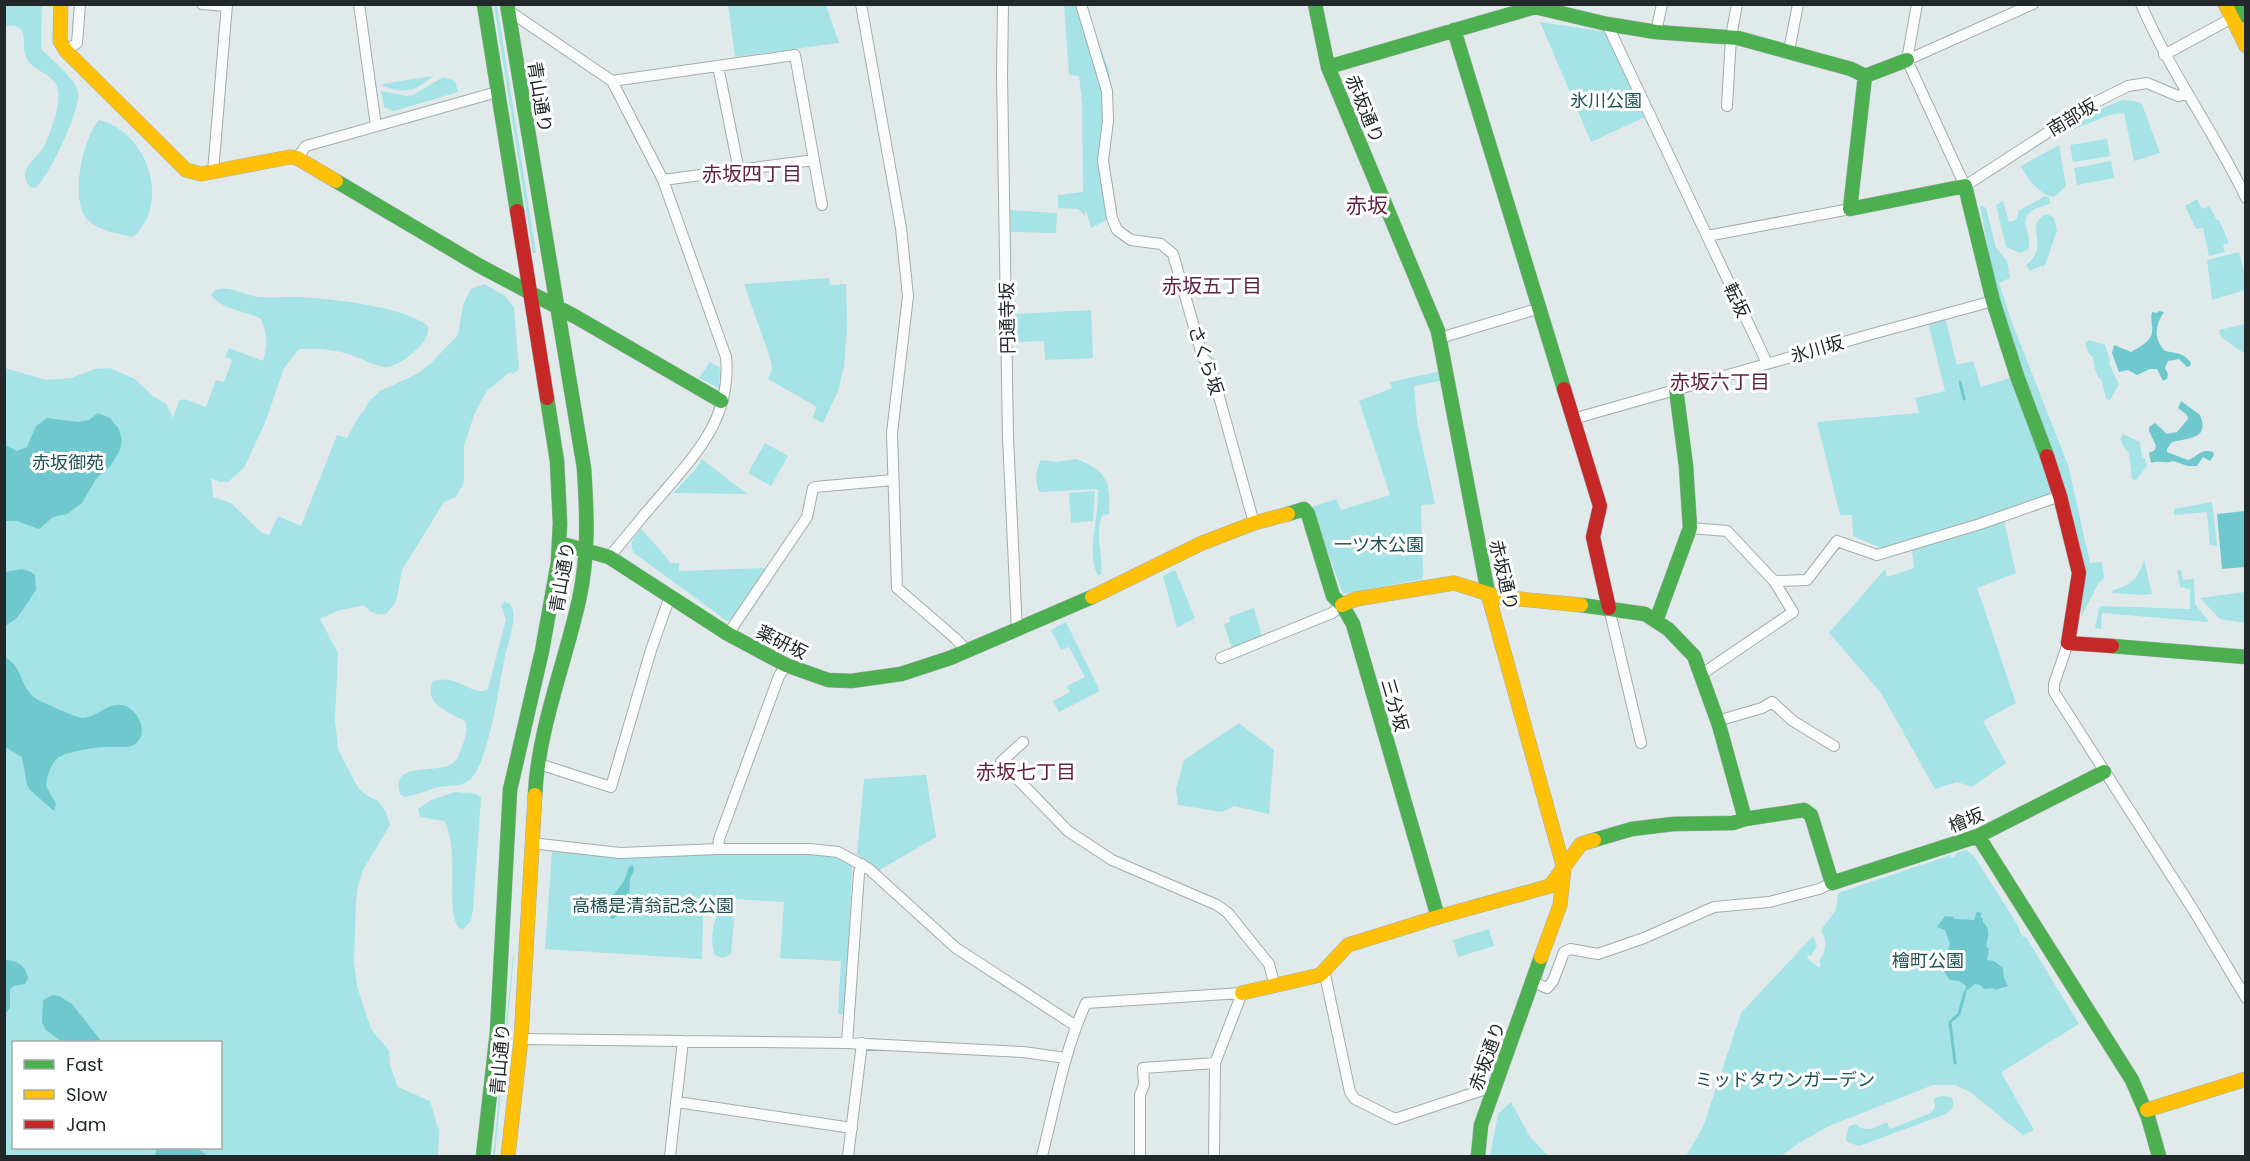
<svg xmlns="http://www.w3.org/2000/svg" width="2250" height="1161" viewBox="0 0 2250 1161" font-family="Poppins,'Noto Sans JP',sans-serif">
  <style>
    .green { fill: #a5e3e7; fill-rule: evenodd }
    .water { fill: #6fc8cd }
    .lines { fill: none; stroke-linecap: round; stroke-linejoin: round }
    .stream { stroke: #6fc8cd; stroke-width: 3 }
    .street-casing { stroke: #a4abab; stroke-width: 12 }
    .fast-casing { stroke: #a4abab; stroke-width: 15 }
    .slow-casing { stroke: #a4abab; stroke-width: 15 }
    .jam-casing { stroke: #a4abab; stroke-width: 15 }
    .street { stroke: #fafcfc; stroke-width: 10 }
    .fast { stroke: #4caf50; stroke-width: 14 }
    .slow { stroke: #ffc107; stroke-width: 14 }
    .jam { stroke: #c62828; stroke-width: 14 }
    .labels { text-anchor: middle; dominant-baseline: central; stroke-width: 6; stroke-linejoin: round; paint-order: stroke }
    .street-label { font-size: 18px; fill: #22292a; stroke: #fff }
    .park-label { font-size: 18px; fill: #1f5255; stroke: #fff }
    .neighbourhood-label { font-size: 20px; fill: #612243; stroke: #fff }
    .quarter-label { font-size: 21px; fill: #612243; stroke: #fff }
  </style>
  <rect width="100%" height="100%" fill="#e0eaeb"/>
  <path class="green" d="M42 5 41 49C50 58 76 80 78 91 82 107 49 178 35 188L30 187C16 169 35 161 43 148 50 136 61 104 58 90 55 73 32 72 26 57 20 43 32 23 5 26V5Z
    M494 5H497L536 253H533Z
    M728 5H826L839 43 735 57Z
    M1064 5H1083L1109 69 1111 85 1106 159 1116 215 1091 228 1086 210 1085 216 1078 209 1058 208V195L1083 192 1082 102 1079 76 1069 75Z
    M1540 22 1607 32 1647 116 1591 142Z
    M433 76C414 92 406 94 383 86L382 84Z
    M443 77 455 81 458 92 394 111 384 107 381 91 406 96 413 95Z
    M2122 100 2134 101 2142 104 2160 153 2134 161 2124 113 2109 115 2057 136 2105 107Z
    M99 120C147 131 172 203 133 237 119 234 100 231 89 221 68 203 83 138 99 120Z
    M2107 139 2110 156 2073 162 2070 145Z
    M2059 145 2066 186 2054 197C2040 195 2027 179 2021 166Z
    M2111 161 2114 178 2077 185 2074 168Z
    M2045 196 2049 198 2050 204C2007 214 2035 230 2028 250L2020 253 2006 247 1996 205 2003 201 2009 222 2016 220 2019 211Z
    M2197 199 2202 209 2209 206 2217 220H2219L2229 243 2223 245 2225 252 2209 256 2203 228 2196 229 2185 206Z
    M1980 206H1983L1986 208 1996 248 2007 261 2010 278 1999 283 2013 325 2068 465 2090 563 2102 562 2104 578 2098 584 2081 617 2084 568 1998 304Z
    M1010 210 1057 213 1056 233 1011 232Z
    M2044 215H2049L2054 218 2057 230 2046 263 2043 267 2041 266 2030 271 2026 265C2051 245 2024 228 2044 215Z
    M2239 252 2245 275V290L2212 300 2207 260Z
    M829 278 830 285 846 284 847 329 844 367 838 391 823 423 812 418 817 407 768 379 772 369 771 361 744 284Z
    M484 284 505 296 514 307 519 369 513 374 510 372 487 391 482 399 474 415 464 446V482L456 497 444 502 402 570 396 602 386 614C375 615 371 613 364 605L337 611 320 619 338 653 335 719 338 749 358 788 366 795 378 801 386 812 390 825 363 870 358 885 356 901 354 961 357 986 371 1029 389 1051 390 1066 398 1087 430 1101 439 1131 438 1156H5V368L46 380 71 378 95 369 110 368 135 379 153 396 166 404 173 418 179 401 184 399 206 407 216 380 224 382 232 360 225 357 229 348 263 361C268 344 267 335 261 319 245 310 223 311 211 295L214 291C229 285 239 293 253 296 265 299 278 297 290 297 323 297 404 306 428 326 428 330 428 333 427 336 423 347 396 369 384 367 372 365 360 358 349 354 333 349 316 348 299 349L284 368 265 423 244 468 228 482H220L211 478 213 497 231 503 262 533 269 535 278 516 301 526 337 435 347 438 361 413 364 411 369 401 380 391 417 374 430 364 458 335 463 305 471 289ZM14 1042H220V1148H14Z
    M1091 310 1093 358 1045 360 1044 341 1015 342V314Z
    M1945 317 1957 365 1973 361 1981 387 2013 377 2056 494 1886 547H1879L1853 536 1852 515H1840L1817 422 1919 413 1915 398 1945 391 1928 322Z
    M2244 317H2245V354L2221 337 2219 330 2245 324Z
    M2089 340 2105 345 2110 360 2109 364 2119 384 2110 400 2106 399 2102 381 2098 377 2094 366 2093 357 2089 354 2085 344Z
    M710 362 720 368 719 388 699 378Z
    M1442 371 1444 380 1414 386 1417 421 1435 504 1421 505 1423 579 1343 594 1311 507 1337 499 1341 510 1390 495 1359 401 1392 388 1390 382Z
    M2123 434 2140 442 2142 456 2145 459 2147 466 2136 480 2132 479 2129 453 2126 451 2120 439Z
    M765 443 788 456 771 486 748 473Z
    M702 459 747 494 673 493 695 470Z
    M1076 459C1108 470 1111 484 1109 514L1102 516C1094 535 1104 557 1101 575H1098C1085 555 1100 513 1098 489L1040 492C1034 484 1036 468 1041 460L1057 462Z
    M1095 491 1093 521 1071 523 1069 493Z
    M2212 502 2217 546 2210 545 2207 512 2174 515V509Z
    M2004 521 2016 573 1977 588 2016 703 1983 721 2006 763 1972 787 1957 782 1935 789 1881 693 1829 633 1885 569 1887 577 1914 568 1912 549Z
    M641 529C648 537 667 556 670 563H679V571L767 568 732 620 727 621 634 553C628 543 634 537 641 529Z
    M2144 559 2152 594 2142 595 2112 593 2113 590C2131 586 2140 576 2144 559Z
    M1175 570 1195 618 1177 628 1163 576Z
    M2181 570 2183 580 2194 579 2195 604 2208 620V622L2102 613 2101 629 2095 628 2099 608 2102 606 2190 609V589L2180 587 2177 571Z
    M2245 592V623L2220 619 2200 598Z
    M504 602 509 603C510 605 513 608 513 611 515 625 508 643 505 656 499 685 490 755 473 776 463 789 449 784 435 788 425 791 416 795 405 797L400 794C389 758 442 777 455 761 459 757 461 749 463 744 466 736 468 729 465 721 449 712 422 704 433 681 458 673 473 698 488 689L506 619 501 606Z
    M1254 608 1262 637 1232 649 1224 624 1230 622 1229 617Z
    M1066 622 1100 691 1059 712 1053 701 1070 692 1067 686 1085 677 1069 647 1061 650 1051 630Z
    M1239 723 1274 750 1269 814 1234 806 1222 812 1178 805 1176 789 1184 760Z
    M926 775 936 837 878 871 857 854 864 779Z
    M455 792 476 794 481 797 473 909 471 921 463 929 459 928C444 910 461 851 444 821L420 817 418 809 431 800Z
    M1966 850 1974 856 2019 927V930L2023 937H2026L2079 1024 2003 1071 2002 1074 2034 1130 2023 1135 1970 1092 1955 1085H1933L1829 1126 1799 1143 1781 1156H1686L1703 1127 1741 1013 1813 936 1817 946 1811 956 1808 955 1807 958 1819 968 1821 964 1819 962C1826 949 1828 943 1821 930L1836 910 1838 893 1951 855 1950 858 1955 857 1956 853Z
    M552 852 809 853C823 855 842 853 852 866L848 968 844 1012 841 1015 838 1014 841 961 780 958 784 902 717 898V902L703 911 702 959 545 949Z
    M720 913 731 914 734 920 731 953C726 959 721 959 714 954 711 943 711 921 720 913Z
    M1489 929 1494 946 1458 957 1453 940Z
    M513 955H514L495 1156H493Z
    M1942 1096 1951 1097 1953 1100V1107L1946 1114 1859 1146 1847 1142 1846 1138 1849 1126 1856 1124C1865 1134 1876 1127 1887 1122L1890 1129 1931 1113 1935 1107 1934 1098Z
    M1511 1102 1530 1137 1548 1156H1490L1498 1114Z"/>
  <path class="water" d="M2159 311 2164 312C2155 325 2153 338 2165 351 2175 353 2185 353 2191 363L2190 366 2187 367 2179 359 2168 361 2165 368 2168 374 2167 379 2163 381 2157 369H2150L2137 375 2128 370 2119 372 2112 353 2114 345 2131 352C2138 348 2152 341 2152 332 2153 324 2150 320 2152 312L2157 313Z
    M2181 401 2200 415C2211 442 2184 437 2171 443L2167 449V452L2188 460C2198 457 2200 448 2213 452L2214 455 2210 461 2203 457 2197 466H2188L2173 461C2165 464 2159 460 2151 463L2149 453 2155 450 2156 446 2149 431V427L2155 423 2167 434 2177 432 2188 419 2187 415 2178 408Z
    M98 413 110 418 119 429 122 441 119 452 111 465 96 479 82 503 67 514 53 517 39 529 17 521H5V445L17 451 27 447 36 426 47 418 78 422 89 420Z
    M2245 511V567L2222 569 2217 514Z
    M22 569 31 572 35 575 36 590 17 618 5 626V572Z
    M4 657C25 666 18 690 40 701 47 704 77 718 83 718 96 718 107 703 121 705 139 707 152 738 131 746 125 748 115 746 108 747 97 747 69 751 59 757 51 762 47 777 46 786L56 804 54 811 30 790 27 785 22 757 5 747Z
    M633 865 634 870 630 879 629 896C618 901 617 905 617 917L612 919C596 906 617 893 624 881 626 877 627 871 629 867Z
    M1977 912 1982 913 1980 917 1983 918V922C1991 929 1988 937 1986 946L1989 949 1987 960 1994 961 2003 968 2004 978 2008 986 1995 990 1993 988 1984 989 1980 985 1975 984 1965 992 1966 986 1959 981 1950 980 1944 972 1948 968 1946 955 1950 944 1945 930 1937 927 1945 916 1954 917V919L1974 920Z
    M5 960C17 960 26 966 28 978L25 984 14 986 10 989V1008L5 1014Z
    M53 995 59 996 72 1004 102 1042H62L46 1030 42 1023 43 1000Z
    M157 1148H197L208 1156H155Z"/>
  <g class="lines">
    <path class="stream" d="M1960 382 1964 399
      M1955 1063 1950 1022 1959 1014 1965 992"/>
    <defs>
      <path id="street" d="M202 4 227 6
        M359 4 376 126
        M861 4 901 228 908 296 892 433 897 588 956 639 967 651
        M1003 4 1002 75 1008 437 1017 631
        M1081 4 1107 91 1108 121 1103 161 1112 218 1117 230 1131 240 1161 244 1173 254 1203 358 1210 364 1254 523
        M1917 4 1907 60 1965 186 2090 105 2128 86 2147 83 2178 96 2188 94
        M2141 4C2170 72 2214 131 2246 198
        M509 11 612 81 663 180 726 357C732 420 693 457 656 501 640 519 625 539 609 557
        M1607 24 1707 236 1850 209
        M1656 32 1662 4
        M66 51 77 43 80 4
        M1789 51 1798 4
        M2164 55 2232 18
        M1907 60 2033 4
        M718 66 739 171
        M612 81 795 55 822 205
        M1727 106 1731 37 1737 4
        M297 158 306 146 497 92
        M213 172 227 4
        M663 180 814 160
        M1707 236 1767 363
        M1440 338 1540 308
        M1573 419 1872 334 1993 301
        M1690 528 1727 531 1774 581 1793 612 1702 674
        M1774 581 1807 580 1837 541 1877 555 1980 524 2060 496
        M1609 608 1641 743
        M728 634 807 517 813 488 815 487 893 480
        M2068 643 2054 684V692L2194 911 2246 998
        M1221 658 1332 613 1342 605
        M1717 721 1762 708 1772 702 1793 721 1834 746
        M1023 742 1001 762 1068 831 1112 860 1217 905 1228 913 1269 964 1275 986
        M539 764 611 787 651 650 670 596
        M531 843 620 853 718 849H810L838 852 869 869 956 948 1076 1026
        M718 849 719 839 779 676 786 665
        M1324 970 1350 1092 1355 1099 1395 1119 1495 1086
        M1533 982 1547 988 1553 981 1564 952 1570 949 1598 954 1644 938 1714 907 1769 902 1819 889 1832 883
        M521 1039 847 1043 1023 1052 1066 1058
        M847 1043 859 873 862 864
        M677 1102 852 1128
        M670 1156 683 1041
        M848 1156 862 1043
        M1042 1156C1055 1105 1064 1051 1086 1003L1242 993 1215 1063 1214 1156
        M1140 1156V1095L1144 1085 1143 1068 1215 1063"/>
      <path id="fast" d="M484 4 517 211
        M507 4 584 468C587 514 589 554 579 600 565 663 538 730 535 795
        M1315 4 1328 67 1438 331 1489 598
        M1534 4 1535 7 1607 24 1656 32 1738 38 1851 69 1865 76
        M2240 4 2246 16
        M1454 30 1564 389
        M1907 60 1865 76 1850 209 1965 186 1993 301 2017 376 2047 456
        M1328 67 1535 7
        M336 181 478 265 576 317 721 401
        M1288 514 1304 509 1308 514 1333 596 1342 605 1353 624 1438 917
        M559 543 609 557 728 634 786 665 828 680 851 681 901 674 950 658 1092 597
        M1581 605 1645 614 1668 629 1694 656 1719 725 1745 819
        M1656 621 1690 528 1686 466 1676 389
        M2112 646 2246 657
        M1978 836 2132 1080 2148 1117 2159 1156
        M1594 840 1632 829 1673 824 1733 823 1745 819 1804 810 1811 815 1832 883 1978 836 2104 772
        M483 1156 497 1032 510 790 542 651 558 562 560 523 557 461 547 398
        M1478 1156 1481 1125 1541 957"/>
      <path id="slow" d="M61 4 60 41 66 51 186 170 201 174 290 157 297 158 336 181
        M2225 4 2246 46
        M1092 597 1200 544 1254 523 1288 514
        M1489 598 1564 869 1560 905 1541 957
        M1342 605 1356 599 1454 583 1499 597 1581 605
        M1242 993 1320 975 1348 945 1438 917 1550 886 1581 844 1594 840
        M2147 1110 2246 1079
        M508 1156 521 1039 535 795"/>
      <path id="jam" d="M517 211 547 398
        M1564 389 1600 506 1593 537 1609 608
        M2047 456 2060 496 2079 573 2068 643 2112 646"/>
    </defs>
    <use href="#street" class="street-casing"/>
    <use href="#fast" class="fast-casing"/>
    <use href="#slow" class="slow-casing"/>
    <use href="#jam" class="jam-casing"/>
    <use href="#street" class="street"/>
    <use href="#fast" class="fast"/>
    <use href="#slow" class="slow"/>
    <use href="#jam" class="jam"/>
  </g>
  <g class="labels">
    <g class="street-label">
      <text transform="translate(540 97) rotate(81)">青山通り</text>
      <text transform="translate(1365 109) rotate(68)">赤坂通り</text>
      <text transform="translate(2072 117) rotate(-31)">南部坂</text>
      <text transform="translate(1737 300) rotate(65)">転坂</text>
      <text transform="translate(1007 318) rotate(-91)">円通寺坂</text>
      <text transform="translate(1817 349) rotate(-16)">氷川坂</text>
      <text transform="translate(1206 360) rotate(71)">さくら坂</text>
      <text transform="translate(1504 575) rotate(77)">赤坂通り</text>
      <text transform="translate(562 577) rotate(-80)">青山通り</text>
      <text transform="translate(782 642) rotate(26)">薬研坂</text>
      <text transform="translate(1395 705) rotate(74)">三分坂</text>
      <text transform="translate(1966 820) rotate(-22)">檜坂</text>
      <text transform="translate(1487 1056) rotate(-70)">赤坂通り</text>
      <text transform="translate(500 1059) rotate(-85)">青山通り</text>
    </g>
    <g class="park-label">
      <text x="1606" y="100">氷川公園</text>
      <text x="68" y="462">赤坂御苑</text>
      <text x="1379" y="544">一ツ木公園</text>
      <text x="653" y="905">高橋是清翁記念公園</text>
      <text x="1928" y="960">檜町公園</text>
      <text x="1785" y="1079">ミッドタウンガーデン</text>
    </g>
    <g class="neighbourhood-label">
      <text x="752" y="174">赤坂四丁目</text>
      <text x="1212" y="286">赤坂五丁目</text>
      <text x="1720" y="382">赤坂六丁目</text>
      <text x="1026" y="772">赤坂七丁目</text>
    </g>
    <g class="quarter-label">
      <text x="1367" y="205">赤坂</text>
    </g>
  </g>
  <rect width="2250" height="1161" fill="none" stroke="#22292a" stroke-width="12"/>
  <rect x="12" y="1041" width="210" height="108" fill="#ffffff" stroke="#a7a9aa" stroke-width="1.5"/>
  <rect x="24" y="1060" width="30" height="9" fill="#4caf50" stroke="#a7a9aa" stroke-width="1.5"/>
  <text x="66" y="1071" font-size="18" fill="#22292a">Fast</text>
  <rect x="24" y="1090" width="30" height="9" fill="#ffc107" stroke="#a7a9aa" stroke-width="1.5"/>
  <text x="66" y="1101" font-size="18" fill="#22292a">Slow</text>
  <rect x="24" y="1120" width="30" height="9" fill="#c62828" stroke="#a7a9aa" stroke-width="1.5"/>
  <text x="66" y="1131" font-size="18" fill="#22292a">Jam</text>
</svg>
